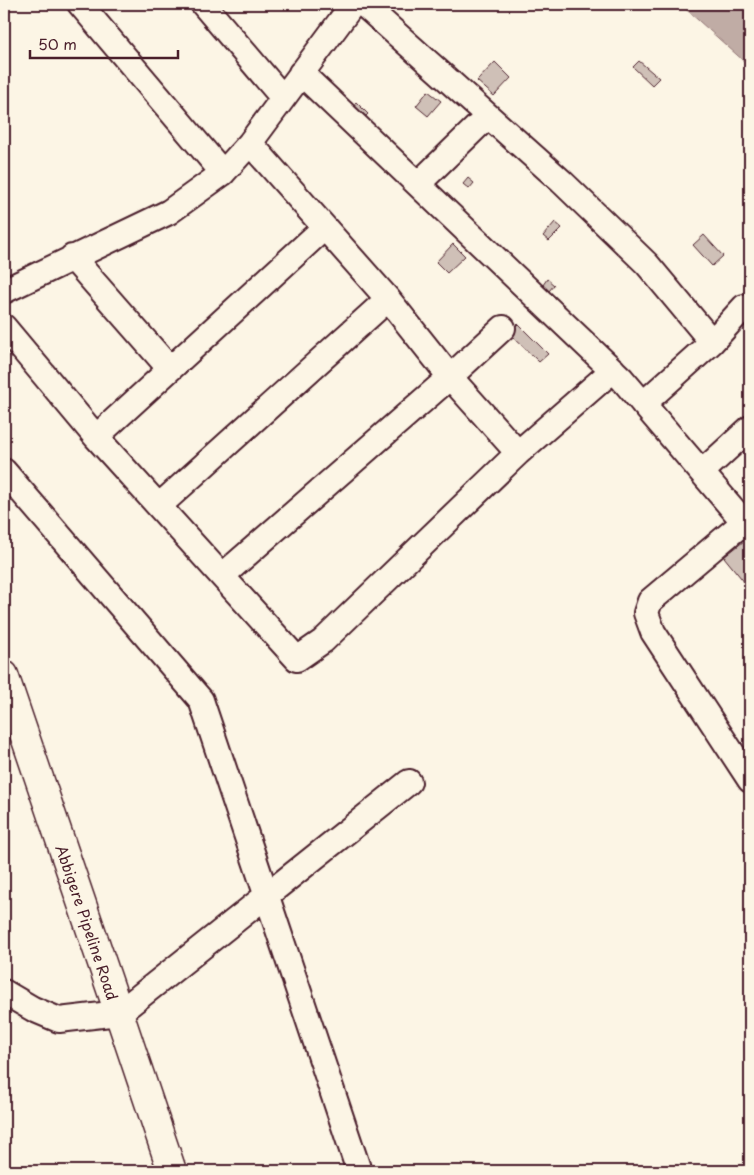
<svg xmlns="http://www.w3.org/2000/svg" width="754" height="1175" viewBox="0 0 754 1175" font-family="'Playpen Sans',sans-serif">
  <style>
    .water { fill: #c0aca5; stroke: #917474 }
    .building { fill: #cfc0b7; stroke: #4a1f2b }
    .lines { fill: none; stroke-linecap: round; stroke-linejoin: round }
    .minor-casing { stroke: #4a1f2b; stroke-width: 28 }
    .tertiary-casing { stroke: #4a1f2b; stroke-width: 31 }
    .secondary-casing { stroke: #4a1f2b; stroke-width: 31 }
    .minor { stroke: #fcf5e5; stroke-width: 24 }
    .tertiary { stroke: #fcf5e5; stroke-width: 28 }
    .secondary { stroke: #fcf5e5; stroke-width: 28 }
    .labels { text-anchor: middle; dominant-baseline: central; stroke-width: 4; stroke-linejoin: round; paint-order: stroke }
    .street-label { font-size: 15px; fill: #4a1f2b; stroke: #fcf5e5 }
  </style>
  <rect width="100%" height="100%" fill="#fcf5e5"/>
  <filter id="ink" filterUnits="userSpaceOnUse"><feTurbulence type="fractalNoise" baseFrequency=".02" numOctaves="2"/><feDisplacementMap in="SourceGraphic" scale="10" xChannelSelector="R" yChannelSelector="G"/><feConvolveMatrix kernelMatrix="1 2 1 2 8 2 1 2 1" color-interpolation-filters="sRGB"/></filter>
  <g filter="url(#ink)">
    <path class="water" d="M680 4H750V66L746 63Z"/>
    <path class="building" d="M639 61 659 78 652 85 633 67Z
      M495 62 511 78 494 96 477 81Z
      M428 91 441 101 428 116 416 106Z
      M356 102 368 114 362 120 350 108Z
      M468 178 474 183 469 189 463 184Z
      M555 222 562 228 549 241 543 236Z
      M704 235 723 256 712 266 693 245Z
      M453 244 465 256 447 273 436 262Z
      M547 279 554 285 549 291 543 285Z
      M518 324 548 354 539 362 509 333Z
      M744 541 750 549V554L746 557 750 563V589L724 557Z"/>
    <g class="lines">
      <defs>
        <path id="minor" d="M80 4 223 173
          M203 4 283 98
          M363 4 561 181 647 264 712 342
          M301 73 622 379 750 529
          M250 143 388 299 450 377 518 453 613 370
          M418 184 488 116
          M72 257 170 369
          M4 291 169 212 223 173 250 143 353 4
          M4 327 96 437 297 659 323 641 518 453
          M643 404 712 342 744 307
          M96 437 324 228
          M4 471 201 700 359 1171
          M702 472 750 428
          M159 506 388 299
          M744 522 650 601 646 613 653 632 750 780
          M222 576 450 377 503 328
          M4 992 33 1009 59 1020 119 1013 409 782"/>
        <path id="tertiary" d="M119 1013 172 1171"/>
        <g id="secondary">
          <path id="s1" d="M4 675 119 1013"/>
        </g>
      </defs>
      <use href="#minor" class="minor-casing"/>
      <use href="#tertiary" class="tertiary-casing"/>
      <use href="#secondary" class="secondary-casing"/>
      <use href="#minor" class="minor"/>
      <use href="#tertiary" class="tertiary"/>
      <use href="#secondary" class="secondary"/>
    </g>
  </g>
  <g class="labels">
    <g class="street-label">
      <text stroke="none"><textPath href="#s1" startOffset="261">Abbigere Pipeline Road</textPath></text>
    </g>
  </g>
  <rect width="754" height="1175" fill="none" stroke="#fcf5e5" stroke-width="20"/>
  <rect x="10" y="10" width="734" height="1155" fill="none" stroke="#4a1f2b" stroke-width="2" filter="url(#ink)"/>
  <path d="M30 50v8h148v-8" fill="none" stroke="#4a1f2b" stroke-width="2.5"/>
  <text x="38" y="50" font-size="15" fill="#4a1f2b" stroke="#fcf5e5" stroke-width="4" paint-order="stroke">50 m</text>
</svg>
